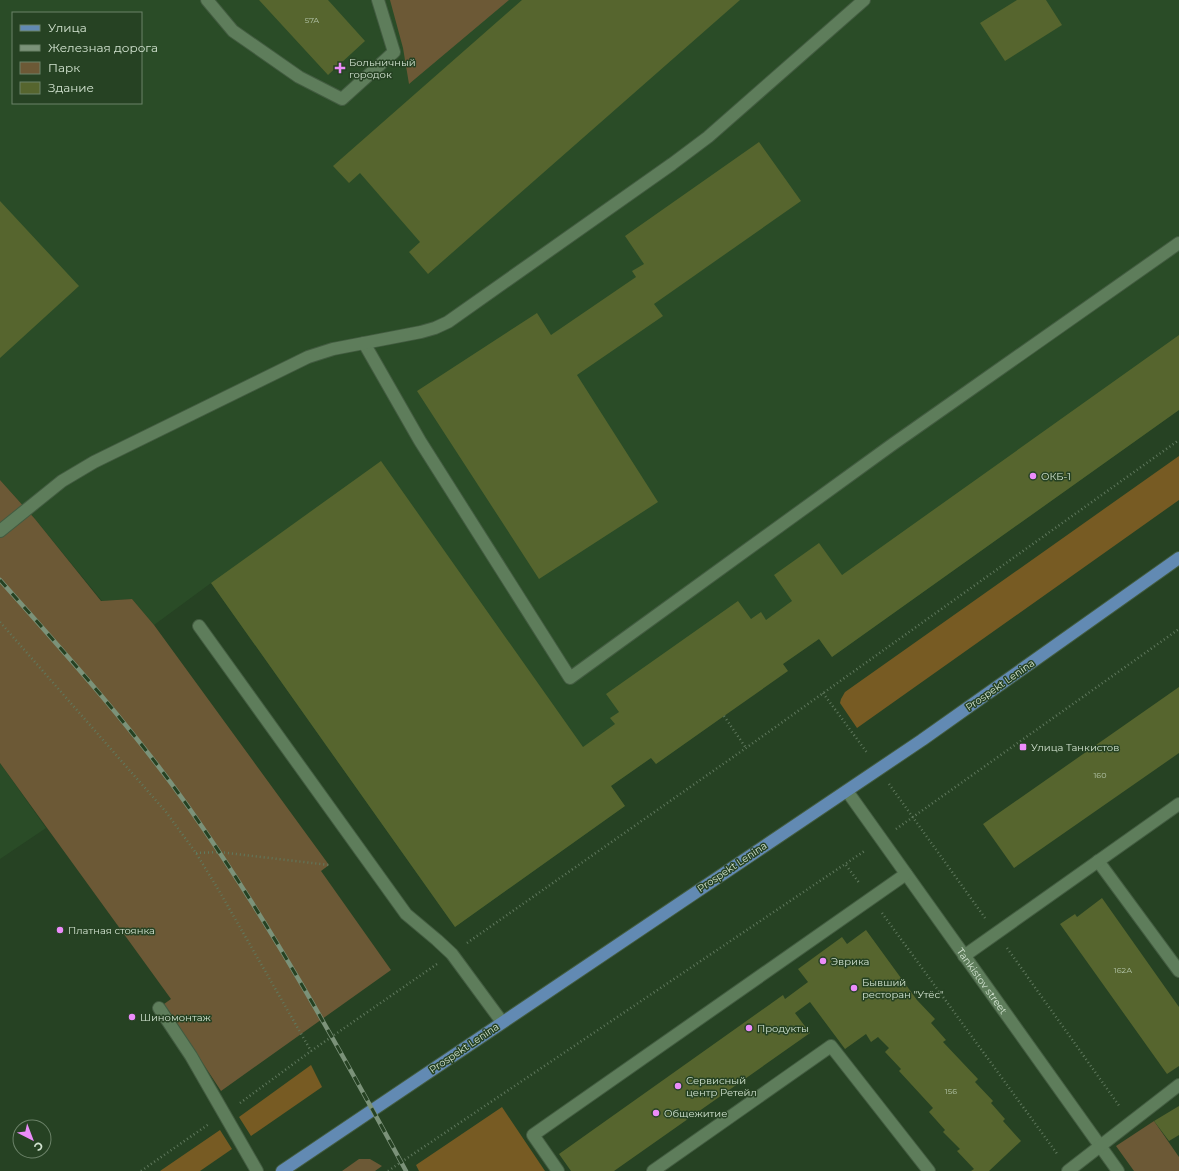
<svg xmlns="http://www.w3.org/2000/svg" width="1179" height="1171" viewBox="0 0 1179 1171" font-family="Montserrat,sans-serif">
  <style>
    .built { fill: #2a4c27; fill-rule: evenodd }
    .green { fill: #6c5936 }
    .forest { fill: #775b23 }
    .building { fill: #56652e }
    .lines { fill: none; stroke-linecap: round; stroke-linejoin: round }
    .minor-casing { stroke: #435c41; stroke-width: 14 }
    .major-casing { stroke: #435c41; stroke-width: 14 }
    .path { stroke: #60795e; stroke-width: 2.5; stroke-dasharray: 1 3; stroke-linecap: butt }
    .minor { stroke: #5e7d5b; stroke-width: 12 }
    .major { stroke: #628ab3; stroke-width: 12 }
    .rail-casing { stroke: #7b9279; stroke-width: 4.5 }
    .rail { stroke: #264223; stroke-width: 3; stroke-dasharray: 9; stroke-linecap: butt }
    .poi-dot { fill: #ec8cfa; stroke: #264223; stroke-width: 1.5 }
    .labels { text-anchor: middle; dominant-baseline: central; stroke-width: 3; stroke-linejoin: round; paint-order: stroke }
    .number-label { font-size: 8px; fill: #b3c4a8 }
    .poi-label { font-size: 10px; fill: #d2e3d0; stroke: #264223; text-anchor: start }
    .street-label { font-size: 10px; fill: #d2e3d0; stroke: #264223 }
  </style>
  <rect width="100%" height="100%" fill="#264223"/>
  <path class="built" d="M0 0H1179V410L832 657 819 639 783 664 724 716 656 764 651 758 611 786 625 806 455 927 211 583 154 625 132 599 102 601 35 519 0 480ZM13 13H141V103H13Z
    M0 763 46 828 0 859Z"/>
  <path class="green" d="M390 0H509L409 84 403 48Z
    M0 480 35 519 101 601 132 599 154 625 329 865 321 871 391 970 221 1091 164 1004 171 999 0 763Z
    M1154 1121 1179 1157V1171H1134L1116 1146Z
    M359 1159H370L382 1166 375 1171H342Z"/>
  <path class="forest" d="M1179 456V500L857 728 840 703 841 699 845 692Z
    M311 1065 322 1087 251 1136 239 1117Z
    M502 1107 545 1171H419L416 1165Z
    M220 1130 232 1149 200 1171H160Z"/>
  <path class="building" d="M259 0H328L365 41 328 75Z
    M522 0H740L428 274 409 252 420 242 360 173 349 183 333 166Z
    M1017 0H1046L1062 25 1005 61 980 23Z
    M759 142 801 201 654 304 663 316 577 375 658 502 539 579 417 391 537 313 551 335 636 277 632 271 644 264 625 236Z
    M0 201 79 286 0 358Z
    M1179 335V410L832 657 819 639 783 664 788 671 724 716 656 764 651 758 611 786 625 806 455 927 211 583 381 461 583 747 615 724 610 718 619 712 606 694 738 601 751 619 761 612 766 620 792 601 774 575 819 543 842 575Z
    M1179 687V753L1014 868 983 824Z
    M1102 898 1179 1007V1066L1167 1074 1060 924 1075 914 1077 917Z
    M866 930 917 1000 935 1019 931 1023 946 1040 943 1042 978 1079 975 1082 993 1101 991 1103 1005 1119 1003 1121 1021 1141 989 1171H971L974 1169 957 1151 960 1149 943 1132 945 1130 929 1112 933 1108 899 1071 901 1069 885 1052 889 1048 878 1037 871 1042 866 1034 845 1049 810 1002 795 1013 810 1033 614 1171H571L559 1154 783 995 785 999 808 982 798 969 842 937 847 944Z
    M1179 1106V1135L1169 1141 1154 1121Z"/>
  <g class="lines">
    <defs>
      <g id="minor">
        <path d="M207 0 233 31 299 77 342 99 394 52 378 0"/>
        <path d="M364 343 420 441 570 678 893 444 1179 243"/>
        <path d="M0 531 62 481 94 462 308 357 333 349 421 332 435 328 448 322 672 164 708 137 864 0"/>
        <path d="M199 626 406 914 437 940 452 954 502 1022"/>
        <path id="s1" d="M847 791 1118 1171"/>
        <path d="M1098 861 1179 971"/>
        <path d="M964 956 1179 804"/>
        <path d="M159 1008 191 1056 257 1171"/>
        <path d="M558 1171 533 1135 906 874"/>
        <path d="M653 1171 831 1046 929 1171"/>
        <path d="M1068 1171 1179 1085"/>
      </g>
      <path id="major" d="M282 1171 922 740 1179 558"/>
    </defs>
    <use href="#minor" class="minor-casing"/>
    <use href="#major" class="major-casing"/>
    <path class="path" d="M0 622 166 812 196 853 218 889 311 1051
      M823 693 868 754
      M724 716 746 748
      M889 784 985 918
      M896 829 1179 629
      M196 853 219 852 329 865
      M846 865 860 884
      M882 913 1058 1155
      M467 943 746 748 1179 440
      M1007 948 1120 1107
      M240 1103 311 1051 437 964
      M141 1171 209 1124
      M388 1171 866 850"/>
    <use href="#minor" class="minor"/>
    <use href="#major" class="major"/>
    <defs>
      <path id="rail" d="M0 580C65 653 130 725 187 805 269 921 338 1046 406 1171"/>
    </defs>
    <use href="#rail" class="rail-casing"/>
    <use href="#rail" class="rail"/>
  </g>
  <g class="poi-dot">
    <path d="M338 62h4v4h4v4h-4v4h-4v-4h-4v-4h4z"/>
    <circle cx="1033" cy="476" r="4"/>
    <rect x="1019" y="743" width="8" height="8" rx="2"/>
    <circle cx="60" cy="930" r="4"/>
    <circle cx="823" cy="961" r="4"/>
    <circle cx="854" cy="988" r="4"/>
    <circle cx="132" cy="1017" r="4"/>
    <circle cx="749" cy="1028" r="4"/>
    <circle cx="678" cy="1086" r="4"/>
    <circle cx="656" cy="1113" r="4"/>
  </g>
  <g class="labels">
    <g class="number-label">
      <text x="312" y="20">57А</text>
      <text x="1100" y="775">160</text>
      <text x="1123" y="970">162А</text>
      <text x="951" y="1091">156</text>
    </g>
    <g class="poi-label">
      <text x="349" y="62">Больничный<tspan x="349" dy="12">городок</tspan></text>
      <text x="1041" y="476">ОКБ-1</text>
      <text x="1031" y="747">Улица Танкистов</text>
      <text x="68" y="930">Платная стоянка</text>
      <text x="831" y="961">Эврика</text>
      <text x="862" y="982">Бывший<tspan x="862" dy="12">ресторан "Утёс"</tspan></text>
      <text x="140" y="1017">Шиномонтаж</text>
      <text x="757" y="1028">Продукты</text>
      <text x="686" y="1080">Сервисный<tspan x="686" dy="12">центр Ретейл</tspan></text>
      <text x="664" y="1113">Общежитие</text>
    </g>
    <g class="street-label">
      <text transform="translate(1000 685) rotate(-35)">Prospekt Lenina</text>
      <text transform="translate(732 867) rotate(-34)">Prospekt Lenina</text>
      <text stroke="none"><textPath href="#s1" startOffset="233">Tankistov street</textPath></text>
      <text transform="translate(464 1048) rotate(-34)">Prospekt Lenina</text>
    </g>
  </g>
  <rect x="12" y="12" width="130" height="92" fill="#264223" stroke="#6b8268"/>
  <rect x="20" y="25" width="20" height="6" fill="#628ab3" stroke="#6b8268"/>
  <text x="48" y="32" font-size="12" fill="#d2e3d0">Улица</text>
  <rect x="20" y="45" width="20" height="6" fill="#7b9279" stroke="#6b8268"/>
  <text x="48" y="52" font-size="12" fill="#d2e3d0">Железная дорога</text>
  <rect x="20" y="62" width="20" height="12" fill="#6c5936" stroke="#6b8268"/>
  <text x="48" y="72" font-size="12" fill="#d2e3d0">Парк</text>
  <rect x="20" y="82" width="20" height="12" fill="#56652e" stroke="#6b8268"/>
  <text x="48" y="92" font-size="12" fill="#d2e3d0">Здание</text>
  <g transform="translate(32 1139) rotate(138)"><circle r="19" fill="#264223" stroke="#6b8268"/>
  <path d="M0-3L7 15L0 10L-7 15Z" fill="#ec8cfa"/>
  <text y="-6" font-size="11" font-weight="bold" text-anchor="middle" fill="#d2e3d0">С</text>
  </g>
</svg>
